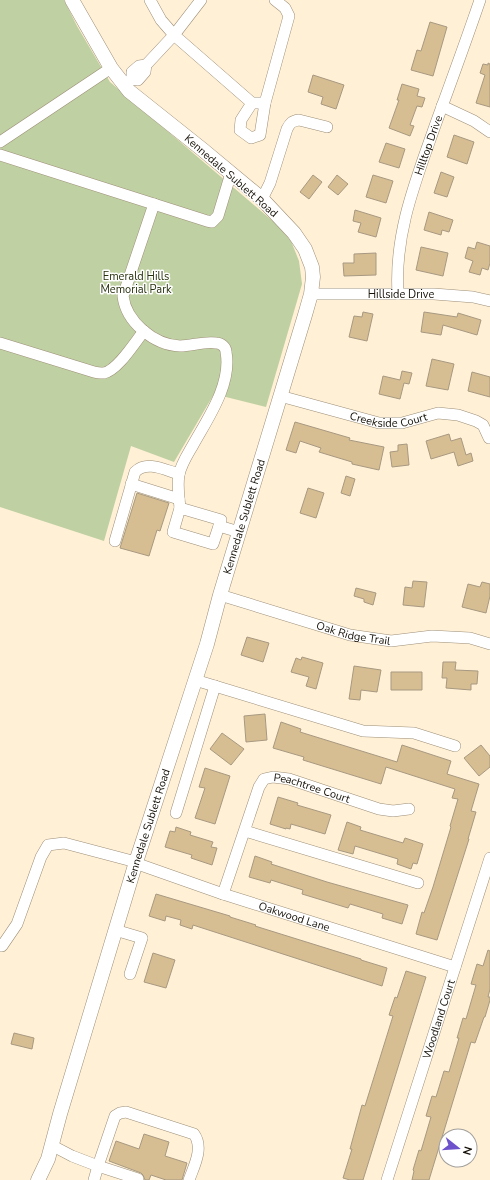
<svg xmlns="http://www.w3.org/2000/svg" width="490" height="1180" viewBox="0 0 490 1180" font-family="'Nunito Sans',sans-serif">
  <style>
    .green { fill: #bfd0a2 }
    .building { fill: #d6be92; stroke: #a79981 }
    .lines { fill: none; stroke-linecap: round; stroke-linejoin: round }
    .minor-casing { stroke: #9d8f78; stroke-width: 12 }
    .major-casing { stroke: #9d8f78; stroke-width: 15 }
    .minor { stroke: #fff; stroke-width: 11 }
    .major { stroke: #fff; stroke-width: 14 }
    .labels { text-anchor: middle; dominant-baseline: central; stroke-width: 3; stroke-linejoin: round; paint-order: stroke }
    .street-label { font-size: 11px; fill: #171209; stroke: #fff }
    .park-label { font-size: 11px; fill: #252f0b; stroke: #fff }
  </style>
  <rect width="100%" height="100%" fill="#fff0d6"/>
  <path class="green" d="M0 0H64L77 26 110 82 275 223 291 241 299 261 302 284 266 407 214 394 174 462 131 446 104 541 0 507Z"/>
  <path class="building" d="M430 22 447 27 433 76 411 70 417 50 421 51Z
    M488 63 490 64V107L476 103 485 75 480 73 483 64 488 65Z
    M313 75 344 85 336 109 321 104 323 97 308 92Z
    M402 84 419 89 417 96 425 98 422 107 417 106 410 125 414 126 410 136 389 128 399 100H397Z
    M454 135 474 142 467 164 447 157Z
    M386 143 405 149 399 168 379 162Z
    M441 172 454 177 447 197 434 193Z
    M313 175 322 182 309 199 300 192Z
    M337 175 348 184 338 195 328 187Z
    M373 175 393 181 386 203 366 197Z
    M355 210 381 218 376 237 358 232 361 223 353 221Z
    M429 212 453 220 449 232 442 230 441 235 424 230Z
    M477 242 490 246V263L488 270 482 268 480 275 469 272 473 261 465 258 468 247 475 249Z
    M421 247 448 253 443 276 416 270Z
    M376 253V275L344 276 343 263H354V254Z
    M363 312 373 314 367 341 349 337 354 316 362 317Z
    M424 312 457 317 458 313 481 320 477 335 443 325 441 335 421 332Z
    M432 359 454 364 448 390 426 386Z
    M402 371 412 373 409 384 404 383 400 399 379 394 383 376 400 380Z
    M472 372 490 377V397L468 391Z
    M295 422 350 438 349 440 384 447 379 470 352 464V462L319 452 321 448 300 441 296 453 286 450Z
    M449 434 451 441 461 438 466 455 471 453 473 461 458 466 454 452 431 459 426 441Z
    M407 444 409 465 392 467 390 452 398 451V445Z
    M346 476 355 479 350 496 341 493Z
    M308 488 324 493 316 518 300 513Z
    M137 493 169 503 160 531 157 530 149 556 120 548Z
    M413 581 427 582 424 607 403 605 405 587 412 588Z
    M482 582 490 584V596L486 613 462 607 468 584 480 587Z
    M356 588 376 593 373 605 364 602V599L354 596Z
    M247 637 269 643 263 662 241 655Z
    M302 657 323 663 316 689 306 686 309 677 291 672 296 658 301 660Z
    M443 662H456L455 670 478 671 477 684H471V690L446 688 447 678H442Z
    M354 666 381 670 377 692 361 690 360 700 349 699Z
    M391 672H422V690H391Z
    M265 714 267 740 246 742 244 716Z
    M281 722 301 729 300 732 397 762 402 745 451 761 447 774 479 784 471 811 476 812 468 839H469L437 940 416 934 422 912 424 913 433 887 451 827 450 826 458 799 452 798 455 789 386 767 381 784 303 760 304 757 273 748Z
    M222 733 244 749 231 765 210 749Z
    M481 745 490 756V767L479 776 464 758Z
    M205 768 230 776 215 824 195 818 205 788 199 787Z
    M278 797 298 803 297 805 331 815 325 834 291 824 290 829 286 828V829L270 824Z
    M347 822 361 827 360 830 403 843 405 838 423 844 417 864 413 863 411 869 397 864 398 859 355 846 353 854 338 850Z
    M176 827 191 832 190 835 213 842 211 847 217 848 212 865 191 858 192 855 165 847 170 831 175 832Z
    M255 856 272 862 271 864 327 882 408 905 402 924 382 918 383 914 350 904 348 908 302 894 303 890 271 880 270 883 249 877Z
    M156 894 230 916V917L256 925 255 926 361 959V960L387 968 382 986 193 925 192 929 180 925 181 920 166 916 165 921 149 916Z
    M488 950 490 951V989L488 997H490V1000L485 1017H484L475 1043 471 1042 429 1180H412L414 1171 413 1170 419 1150 421 1151 431 1117 426 1116 432 1096 436 1097 444 1071 449 1072 459 1038H457L463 1018 466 1019 476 985 471 984 477 964 483 966Z
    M153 953 175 960 166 988 144 982Z
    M406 971 426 977 363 1180H350L343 1178 352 1149H350L362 1105 365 1106 393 1016 389 1015 395 997 397 998Z
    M14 1033 34 1038 32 1049 11 1044Z
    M144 1134 169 1142 165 1156 187 1163 182 1180H166L151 1175 149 1180H145L143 1175 141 1173 109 1161 116 1141 139 1149Z"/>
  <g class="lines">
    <defs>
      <g id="minor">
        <path d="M201 0 174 35 252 103H265L260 135 251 138 240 130 241 120 252 103"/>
        <path d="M132 79V72L139 66 146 65"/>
        <path d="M124 85 132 79 138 80 145 72 146 65 174 35 161 20 150 0"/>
        <path d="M265 103 289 16 285 8 275 0"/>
        <path d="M442 106 474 121 490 132"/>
        <path d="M0 142 111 68"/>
        <path d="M0 155 207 221 212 222 218 216 231 173"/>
        <path d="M262 199 270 183 287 129C290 123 292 121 299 120L327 127"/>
        <path d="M154 204 123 296C126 322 154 345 180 346 192 346 204 341 216 343 221 343 226 347 226 352 232 384 208 418 193 445 188 454 181 464 179 475 177 486 179 497 180 508"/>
        <path id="s1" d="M311 294H434L473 297 490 301"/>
        <path id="s2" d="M398 294C394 233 416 180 436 123 451 82 466 41 480 0"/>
        <path d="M0 343 94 372C97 373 101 373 104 373 118 370 135 342 144 331"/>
        <path id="s3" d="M280 396 379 423H402L438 413 458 415 476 421 483 425 489 438"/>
        <path d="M131 484 179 499"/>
        <path d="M180 508 221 520 213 544 173 532Z"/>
        <path d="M219 526 239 532"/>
        <path d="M115 541 135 472C147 460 165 470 179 474"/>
        <path id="s4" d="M220 595 350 635 391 641 432 636 470 638 490 644"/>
        <path d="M195 680 363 731 414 733 455 746"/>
        <path d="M176 813 215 686"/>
        <path d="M245 831 418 883"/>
        <path id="s5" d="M135 863 223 894 455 967"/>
        <path id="s6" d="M223 894 259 787 264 779 273 777 289 779 379 809 393 811 409 809"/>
        <path d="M115 930 142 938 130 974"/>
        <path d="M0 946H2L17 924 41 857 48 845 64 843 136 862"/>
        <path d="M51 1145 72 1156 98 1166 115 1116 120 1113 126 1112 194 1134C204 1148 194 1166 189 1180"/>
        <path d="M94 1180 98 1166 138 1179"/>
        <path id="s7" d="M387 1180 490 858"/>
      </g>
      <g id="major">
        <path id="s8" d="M38 1180 48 1159 60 1114 136 862 207 644 220 595 305 315 311 294 313 277 312 267 305 249 294 233 262 199 203 150 129 91 111 68 72 0"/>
      </g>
    </defs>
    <use href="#minor" class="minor-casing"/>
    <use href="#major" class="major-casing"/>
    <use href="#minor" class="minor"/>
    <use href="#major" class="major"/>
  </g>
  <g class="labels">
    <g class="street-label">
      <text stroke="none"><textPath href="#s2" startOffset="153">Hilltop Drive</textPath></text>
      <text transform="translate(231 176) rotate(41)">Kennedale Sublett Road</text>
      <text stroke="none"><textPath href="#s1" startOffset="90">Hillside Drive</textPath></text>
      <text stroke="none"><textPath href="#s3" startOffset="112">Creekside Court</textPath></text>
      <text stroke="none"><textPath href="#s8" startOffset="695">Kennedale Sublett Road</textPath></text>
      <text stroke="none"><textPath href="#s4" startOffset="139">Oak Ridge Trail</textPath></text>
      <text stroke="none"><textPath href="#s6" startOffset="172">Peachtree Court</textPath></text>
      <text stroke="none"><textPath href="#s8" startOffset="371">Kennedale Sublett Road</textPath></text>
      <text stroke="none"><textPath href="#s5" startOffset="168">Oakwood Lane</textPath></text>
      <text stroke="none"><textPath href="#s7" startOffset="169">Woodland Court</textPath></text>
    </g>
    <g class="park-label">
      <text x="136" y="276">Emerald Hills<tspan x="136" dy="13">Memorial Park</tspan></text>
    </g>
  </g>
  <g transform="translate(458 1148) rotate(107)"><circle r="19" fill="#ffffff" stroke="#a2a09d"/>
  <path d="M0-3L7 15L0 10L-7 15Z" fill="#6e52cb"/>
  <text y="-6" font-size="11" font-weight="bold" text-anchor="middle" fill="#171209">N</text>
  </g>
</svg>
